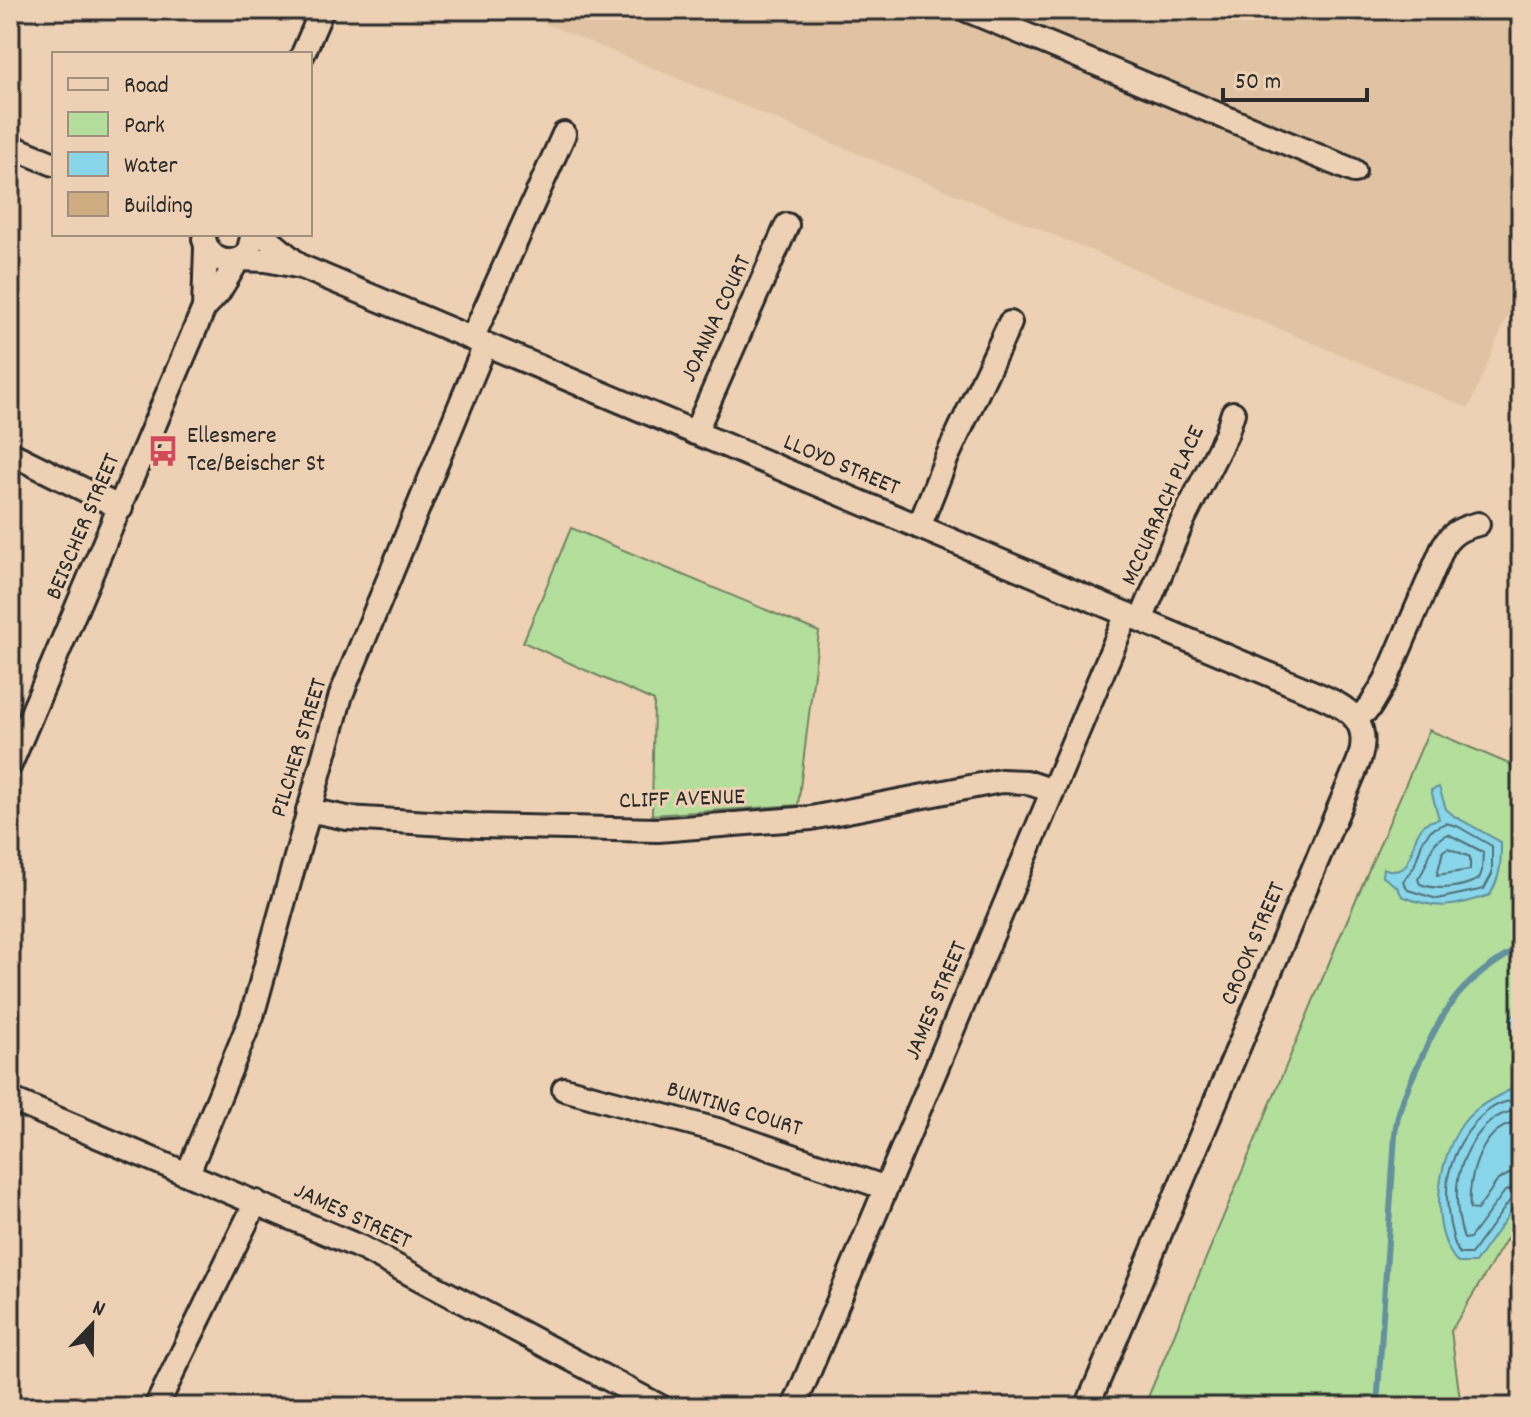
<svg xmlns="http://www.w3.org/2000/svg" width="1531" height="1417" viewBox="0 0 1531 1417" font-family="Dekko,sans-serif">
  <style>
    .built { fill: #e1c3a3 }
    .green { fill: #b4de9b; stroke: #708463; stroke-width: 2 }
    .water { fill: #89d5e9; stroke: #63919d; stroke-width: 2 }
    .lines { fill: none; stroke-linecap: round; stroke-linejoin: round }
    .shore { stroke: #516f77; stroke-width: 2 }
    .stream { stroke: #63919d; stroke-width: 6 }
    .building { fill: #cfad82; stroke: #2b2b2b; stroke-width: 2 }
    .street-casing { stroke: #2b2b2b; stroke-width: 28 }
    .street { stroke: #eed1b4; stroke-width: 22 }
    .labels { text-anchor: middle; dominant-baseline: central; stroke-width: 6; stroke-linejoin: round; paint-order: stroke }
    .street-label { font-size: 24px; fill: #2b2b2b; stroke: #eed1b4 }
    .poi-label { font-size: 24px; fill: #2b2b2b; stroke: #eed1b4; text-anchor: start }
  </style>
  <rect width="100%" height="100%" fill="#eed1b4"/>
  <filter id="ink" filterUnits="userSpaceOnUse"><feTurbulence type="fractalNoise" baseFrequency=".0125" numOctaves="2"/><feDisplacementMap in="SourceGraphic" scale="16" xChannelSelector="R" yChannelSelector="G"/><feConvolveMatrix kernelMatrix="1 2 1 2 8 2 1 2 1" color-interpolation-filters="sRGB"/></filter>
  <g filter="url(#ink)">
    <path class="built" d="M513 10H1521V283L1469 408Z
      M328 1390 363 1407H320Z"/>
    <path class="green" d="M571 528 819 632 798 805 652 815 654 701 523 642Z
      M1429 730 1521 769V1215L1451 1331 1461 1407H1144L1336 946Z"/>
    <path class="water" d="M1439 787 1446 809 1454 816 1501 842C1501 864 1501 875 1490 895 1453 907 1438 911 1402 896L1397 887 1382 876 1383 868C1418 882 1406 838 1426 823 1430 821 1435 820 1439 819L1431 790Z
      M1521 1006V1043L1510 1033V1019Z
      M1512 1089 1521 1095V1197L1475 1263H1458C1428 1229 1437 1161 1461 1126 1473 1108 1493 1098 1512 1089Z"/>
    <g class="lines">
      <path class="shore" d="M1446 823 1457 826 1492 846V874L1484 889 1437 899 1408 890 1403 881 1414 867 1423 840 1431 830Z
        M1448 834 1483 852 1482 871 1479 879C1461 888 1439 891 1420 884L1418 879C1432 861 1425 844 1448 834Z
        M1448 848 1470 857V870L1437 875 1443 851Z
        M1521 1101C1486 1097 1459 1138 1450 1169 1445 1186 1447 1207 1450 1225 1453 1235 1453 1245 1460 1254H1471L1511 1199 1521 1195
        M1521 1111C1485 1109 1459 1156 1457 1188 1456 1205 1459 1223 1464 1239L1470 1238 1505 1191 1521 1185
        M1521 1123C1482 1122 1467 1179 1470 1209L1477 1210 1498 1180 1509 1174 1521 1173"/>
      <path class="stream" d="M1377 1407 1395 1135C1397 1109 1408 1088 1418 1065 1446 1004 1461 980 1521 947"/>
    </g>
    <path class="building" d="M332 1397 353 1407H327Z"/>
    <g class="lines">
      <defs>
        <path id="street" d="M967 10 1354 171
          M303 54 322 10
          M10 146 54 164
          M262 234 301 267
          M204 239C209 261 231 268 248 253L253 234
          M240 259 266 260 302 267 1321 696C1353 710 1372 725 1358 763L1087 1407
          M204 308 218 293 238 260
          M472 339 564 134
          M695 433 787 225
          M10 453 121 508
          M919 527 947 457 1010 323
          M1141 620 1183 520 1226 435 1233 413
          M1356 719 1370 707 1386 680 1444 545C1453 532 1462 528 1478 524
          M10 765 204 308 206 247
          M308 810 347 818 479 826 658 830 811 818 1001 781 1026 782 1053 791
          M564 1089 717 1130 886 1188
          M10 1099 362 1248 661 1407
          M188 1173 252 1016 341 695 485 345
          M156 1407 256 1202
          M794 1407 1127 614"/>
      </defs>
      <use href="#street" class="street-casing"/>
      <use href="#street" class="street"/>
    </g>
  </g>
  <defs>
    <symbol id="bus-bare" viewBox="-9 -9 18 18"><path d="M-5-6H5V4H4V6H2V4H-2V6H-4V4H-5ZM-3.5-4V0h7V-4ZM-3.5 1.2v1.5H-2V1.2ZM2 1.2v1.5H3.5V1.2Z" fill="#d1495b" stroke="#eed1b4" stroke-width="2.5" paint-order="stroke"/></symbol>
  </defs>
  <g fill-rule="evenodd">
    <use href="#bus-bare" x="141" y="429" width="44" height="44"/>
  </g>
  <g class="labels">
    <g class="street-label">
      <text transform="translate(717 319) rotate(-65)">JOANNA COURT</text>
      <text transform="translate(841 466) rotate(23)">LLOYD STREET</text>
      <text transform="translate(1164 506) rotate(-66)">MCCURRACH PLACE</text>
      <text transform="translate(84 527) rotate(-67)">BEISCHER STREET</text>
      <text transform="translate(300 748) rotate(-73)">PILCHER STREET</text>
      <text transform="translate(682 800) rotate(-2)">CLIFF AVENUE</text>
      <text transform="translate(1254 944) rotate(-67)">CROOK STREET</text>
      <text transform="translate(937 1001) rotate(-67)">JAMES STREET</text>
      <text transform="translate(734 1110) rotate(17)">BUNTING COURT</text>
      <text transform="translate(352 1217) rotate(25)">JAMES STREET</text>
    </g>
    <g class="poi-label">
      <text x="187" y="437">Ellesmere<tspan x="187" dy="28">Tce/Beischer St</tspan></text>
    </g>
  </g>
  <rect width="1531" height="1417" fill="none" stroke="#eed1b4" stroke-width="40"/>
  <rect x="20" y="20" width="1491" height="1377" fill="none" stroke="#2b2b2b" stroke-width="3" filter="url(#ink)"/>
  <rect x="52" y="52" width="260" height="184" fill="#eed1b4" stroke="#a08f7d" stroke-width="2"/>
  <rect x="68" y="78" width="40" height="12" fill="#eed1b4" stroke="#a08f7d" stroke-width="2"/>
  <text x="124" y="92" font-size="24" fill="#2b2b2b">Road</text>
  <rect x="68" y="112" width="40" height="24" fill="#b4de9b" stroke="#a08f7d" stroke-width="2"/>
  <text x="124" y="132" font-size="24" fill="#2b2b2b">Park</text>
  <rect x="68" y="152" width="40" height="24" fill="#89d5e9" stroke="#a08f7d" stroke-width="2"/>
  <text x="124" y="172" font-size="24" fill="#2b2b2b">Water</text>
  <rect x="68" y="192" width="40" height="24" fill="#cfad82" stroke="#a08f7d" stroke-width="2"/>
  <text x="124" y="212" font-size="24" fill="#2b2b2b">Building</text>
  <g transform="translate(92 1325) rotate(22)" stroke="#eed1b4" stroke-width="6" paint-order="stroke">
  <path d="M0-6L14 30L0 20L-14 30Z" fill="#2b2b2b"/>
  <text y="-12" font-size="22" font-weight="bold" text-anchor="middle" fill="#2b2b2b">N</text>
  </g>
  <path d="M1223 88v12h144v-12" fill="none" stroke="#2b2b2b" stroke-width="4"/>
  <text x="1235" y="88" font-size="24" fill="#2b2b2b" stroke="#eed1b4" stroke-width="6" paint-order="stroke">50 m</text>
</svg>
